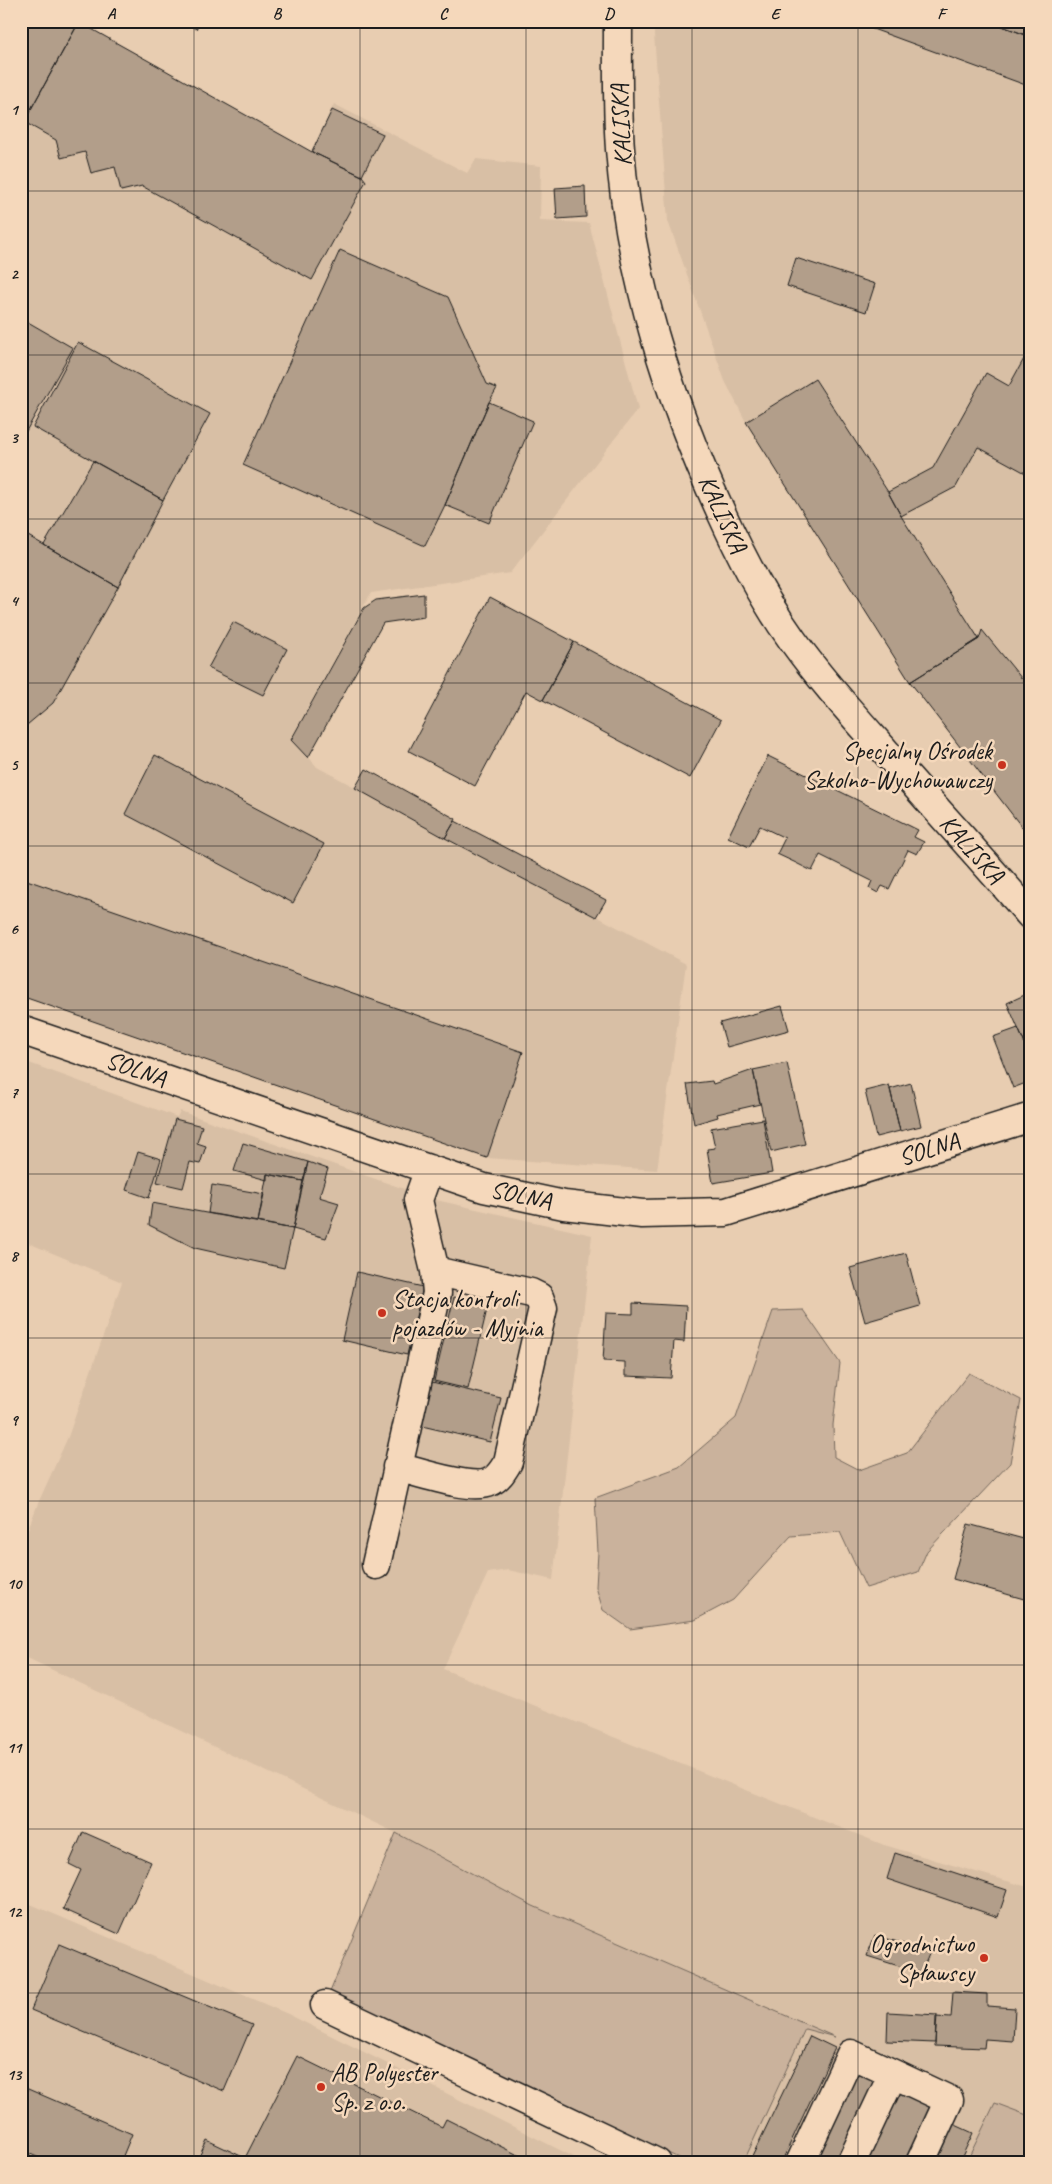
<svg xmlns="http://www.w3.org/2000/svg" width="1052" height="2184" viewBox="0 0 1052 2184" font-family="Caveat,sans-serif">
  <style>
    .built { fill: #d8bfa5 }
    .green { fill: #cab29c; stroke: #73675c }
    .building { fill: #b29e8a; stroke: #1c1c1c }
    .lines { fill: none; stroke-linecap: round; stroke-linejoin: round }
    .minor-casing { stroke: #1c1c1c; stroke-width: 31 }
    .minor { stroke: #f5d8bb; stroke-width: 28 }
    .grid { fill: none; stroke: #1c1c1c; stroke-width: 1; stroke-opacity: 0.55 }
    .poi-dot { fill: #c8321e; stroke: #f5d8bb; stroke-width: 2 }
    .labels { text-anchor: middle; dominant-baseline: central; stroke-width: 5; stroke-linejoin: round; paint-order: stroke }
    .street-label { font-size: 25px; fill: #1c1c1c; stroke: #f5d8bb }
    .poi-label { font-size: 25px; fill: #1c1c1c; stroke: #f5d8bb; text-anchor: end }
    .neatline { fill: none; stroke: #1c1c1c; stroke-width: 2 }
    .grid-label { font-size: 16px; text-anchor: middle; font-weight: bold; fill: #1c1c1c }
  </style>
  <rect width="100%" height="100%" fill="#e8cdb1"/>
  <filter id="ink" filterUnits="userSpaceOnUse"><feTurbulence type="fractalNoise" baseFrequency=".02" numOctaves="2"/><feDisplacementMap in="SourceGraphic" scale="10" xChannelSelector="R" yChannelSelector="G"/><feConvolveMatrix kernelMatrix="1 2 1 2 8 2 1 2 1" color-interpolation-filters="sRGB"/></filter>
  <g filter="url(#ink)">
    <path class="built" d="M21 21H78L311 152 334 104 467 173 476 159 541 166 540 221 589 223 638 409 510 573 371 593 292 737 317 767 686 964 657 1170 487 1158 21 996Z
      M653 21H1031V839L910 682 746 422 725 381 668 221Z
      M21 1060 177 1117 180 1111 436 1200 592 1235 553 1580 508 1570 488 1573 443 1669 884 1845 1031 1888V2084L1027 2115 1030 2163H743L806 2029 830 2035 533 1906 396 1833 21 1655V1547L39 1501 68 1437 122 1282 21 1240Z
      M21 1900 288 2014 586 2163H21Z"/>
    <path class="green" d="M803 1310 840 1363 833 1425 834 1457 859 1470 907 1453 969 1373 1021 1400 1010 1463 927 1551 918 1572 866 1588 840 1532 791 1536 733 1600 695 1620 630 1629 603 1610 596 1587 598 1552 595 1498 679 1467 736 1418 773 1311Z
      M396 1833 533 1906 835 2037 805 2029 743 2163H689L330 1992Z
      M995 2103 1027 2115 1030 2163H966Z"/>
    <path class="building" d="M21 21 79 22 21 127Z
      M78 21H92L89 28Z
      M183 21H201L196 29Z
      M851 21H989L1031 37V87Z
      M989 21H1031V37Z
      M79 22 312 152 362 176 366 181 312 280 142 186 121 191 115 167 91 173 85 152 61 158 56 140 24 122Z
      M332 110 383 134 362 176 312 152Z
      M585 186 586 217 557 219 555 188Z
      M340 250 448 297 487 384 497 388 489 402 445 505 425 546 243 465Z
      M796 258 875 284 866 312 787 286Z
      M21 318 73 348 21 440Z
      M78 342 210 414 163 500 33 427Z
      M1031 346V476L978 447 956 487 901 516 888 492 933 468 986 373 1009 386Z
      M815 379 888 492 901 516 979 639 910 682 746 422Z
      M489 402 533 421 489 523 445 505Z
      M93 461 163 500 118 587 44 545Z
      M21 532 118 587 53 703 21 730Z
      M424 594V617L383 623 308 758 291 740 364 608 376 600Z
      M490 597 574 642 543 700 526 691 475 786 409 751Z
      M233 622 287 649 263 695 208 668Z
      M982 630 1031 690V839L910 682 979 639Z
      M574 642 721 720 690 778 543 700Z
      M155 755 324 844 293 903 125 814Z
      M768 756 918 830 914 837 924 842 917 854 908 850 889 889 882 886 878 893 869 888 872 881 820 855 812 871 794 862 777 854 785 838 760 826 749 847 728 837Z
      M366 769 456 819 445 838 355 788Z
      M455 821 606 900 596 917 445 838Z
      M21 878 523 1052 487 1158 21 996Z
      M1031 992V1041L1025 1044 1007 1003Z
      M782 1006 789 1030 727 1047 720 1023Z
      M1018 1028 1025 1044 1031 1041V1081L1013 1088 993 1037Z
      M787 1063 805 1144 771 1152 753 1070Z
      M753 1070 760 1104 717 1114 718 1117 694 1124 687 1084 712 1081 713 1084Z
      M911 1083 921 1126 900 1131 890 1089Z
      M889 1085 900 1131 876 1137 865 1091Z
      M175 1119 202 1126 197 1143 206 1146 200 1164 190 1162 183 1188 157 1182Z
      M763 1119 772 1173 713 1183 707 1149 715 1148 711 1128Z
      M243 1143 308 1162 303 1181 267 1174V1180L234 1171Z
      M138 1152 161 1159 149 1198 126 1190Z
      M308 1162 328 1169 319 1197 339 1203 326 1238 293 1229Z
      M267 1174 303 1181 293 1229 258 1222Z
      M212 1185 264 1194 258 1222 208 1213Z
      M152 1203 293 1229 284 1268 195 1248 149 1225Z
      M906 1253 920 1306 865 1322 850 1268Z
      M357 1272 423 1287 407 1355 342 1340Z
      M454 1297 488 1305 468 1389 434 1381Z
      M633 1303 686 1306 684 1342 674 1341 671 1378 625 1376V1362L603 1361 606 1313 633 1314Z
      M432 1382 501 1398 490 1442 422 1426Z
      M968 1524 1031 1541V1601L953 1579Z
      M83 1832 151 1862 119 1934 63 1909 81 1870 69 1864Z
      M895 1853 1007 1890 998 1917 887 1879Z
      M875 1935 930 1952 921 1973 867 1956Z
      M59 1944 252 2025 224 2091 31 2010Z
      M953 1992 987 1994V2006L1015 2008 1013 2041 985 2039 984 2048 935 2046 936 2017 951 2018Z
      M888 2012 937 2015 935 2043 887 2041Z
      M810 2036 835 2048 781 2163H749Z
      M297 2056 442 2127 446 2119 532 2162 196 2163 207 2140 245 2158Z
      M858 2072 878 2082 840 2163H815Z
      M21 2086 132 2134 120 2163H51L21 2150Z
      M896 2089 933 2106 906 2163H861Z
      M951 2123 973 2133 959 2163H932Z"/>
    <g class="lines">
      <defs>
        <path id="minor" d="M618 21C618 64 617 107 620 149 629 273 669 400 721 512 741 556 764 601 793 641 821 680 853 715 885 751 933 806 983 860 1031 916
          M21 1030 484 1188 564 1205 642 1214 726 1212 1031 1117
          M397 1467C418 1472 472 1491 490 1482 499 1478 503 1470 508 1462L543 1308 539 1297 531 1293 435 1271
          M376 1565 437 1293 435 1271 418 1200 429 1169
          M325 2005 657 2163
          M800 2163 851 2054 949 2100 920 2163
          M851 2163 893 2074"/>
      </defs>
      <use href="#minor" class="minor-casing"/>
      <use href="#minor" class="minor"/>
    </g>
  </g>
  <path class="grid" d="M194 21V2163M360 21V2163M526 21V2163M692 21V2163M858 21V2163M21 191H1031M21 355H1031M21 519H1031M21 683H1031M21 846H1031M21 1010H1031M21 1174H1031M21 1338H1031M21 1501H1031M21 1665H1031M21 1829H1031M21 1993H1031"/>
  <g class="poi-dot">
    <circle cx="1002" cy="765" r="5"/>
    <circle cx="382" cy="1313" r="5"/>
    <circle cx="984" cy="1958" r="5"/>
    <circle cx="321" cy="2087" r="5"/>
  </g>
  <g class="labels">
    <g class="street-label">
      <text transform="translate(621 125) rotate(-93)">KALISKA</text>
      <text transform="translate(723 514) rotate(65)">KALISKA</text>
      <text transform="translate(972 849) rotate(48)">KALISKA</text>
      <text transform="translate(136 1069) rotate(19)">SOLNA</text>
      <text transform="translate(929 1149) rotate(-17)">SOLNA</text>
      <text transform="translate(521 1195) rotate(12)">SOLNA</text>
    </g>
    <g class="poi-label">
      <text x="992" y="751">Specjalny Ośrodek<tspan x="992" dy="29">Szkolno-Wychowawczy</tspan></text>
      <text x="392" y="1299" text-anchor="start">Stacja kontroli<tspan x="392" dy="29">pojazdów - Myjnia</tspan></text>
      <text x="974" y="1944">Ogrodnictwo<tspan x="974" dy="29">Spławscy</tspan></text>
      <text x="331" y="2073" text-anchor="start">AB Polyester<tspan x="331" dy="29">Sp. z o.o.</tspan></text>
    </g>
  </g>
  <rect width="1052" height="2184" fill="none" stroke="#f5d8bb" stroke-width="55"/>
  <rect x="28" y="28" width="996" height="2128" class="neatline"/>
  <g class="grid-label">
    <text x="111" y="19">A</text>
    <text x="277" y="19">B</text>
    <text x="443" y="19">C</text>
    <text x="609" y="19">D</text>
    <text x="775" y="19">E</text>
    <text x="941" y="19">F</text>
    <text x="14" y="115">1</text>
    <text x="14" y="279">2</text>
    <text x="14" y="443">3</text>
    <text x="14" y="606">4</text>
    <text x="14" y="770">5</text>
    <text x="14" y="934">6</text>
    <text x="14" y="1098">7</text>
    <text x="14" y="1261">8</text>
    <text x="14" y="1425">9</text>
    <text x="14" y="1589">10</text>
    <text x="14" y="1753">11</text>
    <text x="14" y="1917">12</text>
    <text x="14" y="2080">13</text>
  </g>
</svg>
